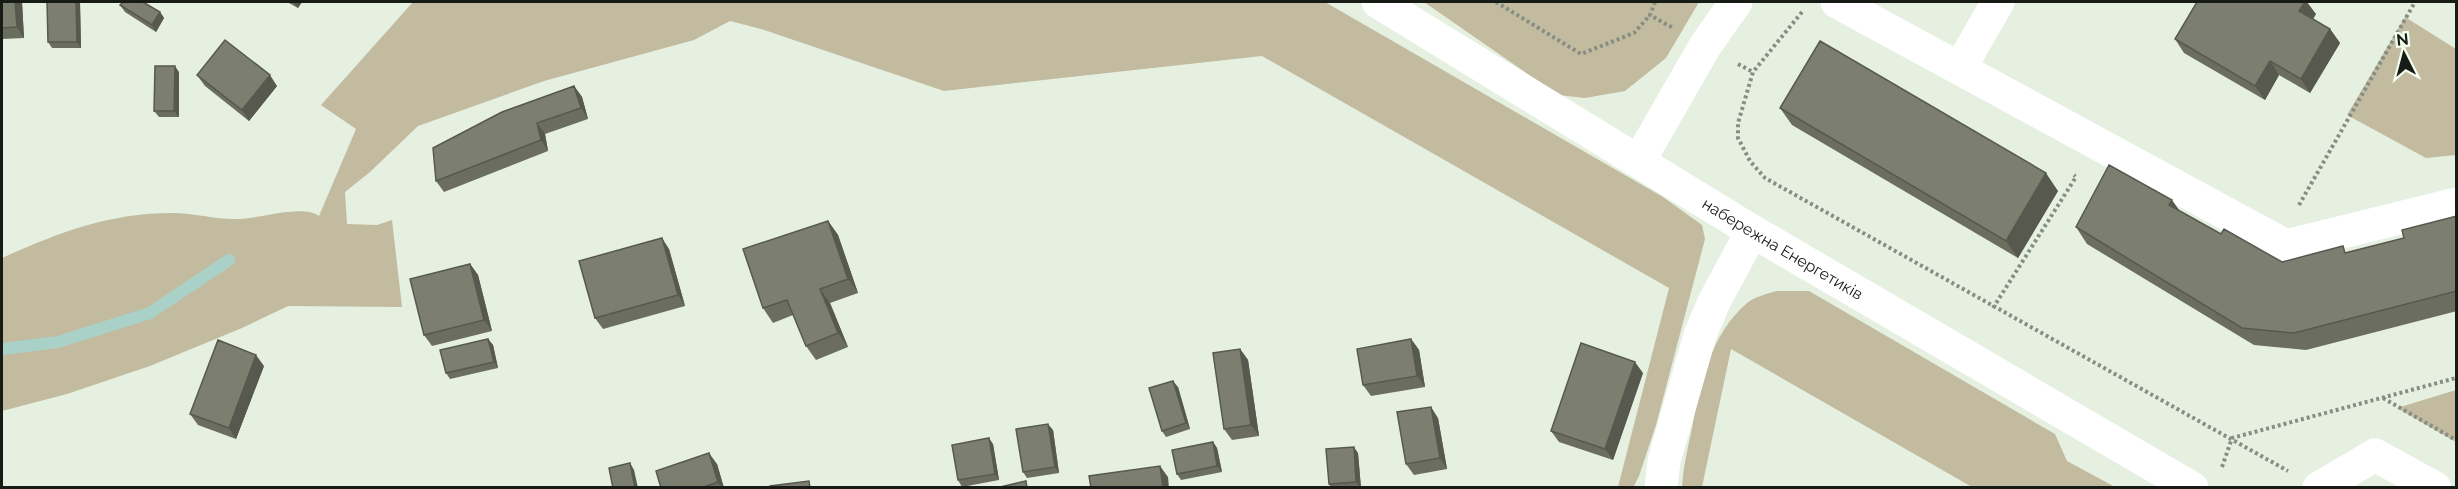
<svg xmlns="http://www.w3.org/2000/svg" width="2458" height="489" viewBox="0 0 2458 489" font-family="Raleway,sans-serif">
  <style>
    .green { fill: #c2bb9f }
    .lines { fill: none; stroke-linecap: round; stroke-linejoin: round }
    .stream { stroke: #aad1c7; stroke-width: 12 }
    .path { stroke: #868e83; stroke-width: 4; stroke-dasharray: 3 3; stroke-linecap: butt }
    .minor { stroke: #fff; stroke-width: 33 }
    .wall { fill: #6b6d5f }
    .shaded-wall { fill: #57594e }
    .building { fill: #7c7f6f; stroke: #57594e; stroke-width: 1.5 }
    .labels { text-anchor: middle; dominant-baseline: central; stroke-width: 5; stroke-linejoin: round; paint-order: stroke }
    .street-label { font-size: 16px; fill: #171b15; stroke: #f3feef }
  </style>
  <rect width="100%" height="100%" fill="#e5f0e1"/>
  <path class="green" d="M413 2H1325L1663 197 1702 225 1705 239 1656 425 1639 476 1633 488 1618 487 1669 288 1262 56 944 91 761 29 730 21 694 40 544 81 418 126 370 172 345 192 347 224 377 225 392 220 402 307 288 306 242 328 150 366 67 394 2 411V258C58 233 108 213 172 213 195 213 217 220 240 219 261 218 303 204 319 216L356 129 321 105Z
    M1424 2H1699L1666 58 1625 91 1585 98 1558 95Z
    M2405 17 2456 49V155L2426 158 2347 115Z
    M1776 291H1809L2055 434 2067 461 2115 487H1972L1731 349 1702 487 1682 488C1683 467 1688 448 1692 428 1701 383 1710 335 1747 303 1754 297 1767 294 1776 291Z
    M2456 390V442L2397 408Z"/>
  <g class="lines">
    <path class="stream" d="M2 349 58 342 150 313 229 260"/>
    <path class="path" d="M1496 2 1581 54 1634 33 1650 15
      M1655 2 1650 15 1673 28
      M1802 12 1753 72 1738 123V138L1750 161 1765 178 2288 471
      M1738 64 1753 72
      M2299 205 2415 2
      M1993 308 2076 177 2074 175
      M2383 398 2456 440
      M2222 467 2232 438 2456 378"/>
    <g class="minor">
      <path id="s1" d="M1378 2 1752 231 2192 488"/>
      <path d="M1837 2 2286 246 2456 204"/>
      <path d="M1960 68 1998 2"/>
      <path d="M1639 161 1705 46 1736 2"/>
      <path d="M1661 488 1664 461 1700 335 1714 302 1752 231"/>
      <path d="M2319 488 2375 455 2435 488"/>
    </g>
  </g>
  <path class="wall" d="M2 2H22L24 38 2 39Z
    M47 2H80L81 48H52L48 42Z
    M287 2H302L298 8Z
    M120 5 160 12 164 18 156 32 125 12Z
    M2316 14 2313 19 2330 29 2340 43 2310 93 2279 75 2265 100 2184 53 2175 39Z
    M179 72V117H159L154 111Z
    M197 75 277 86 249 121 205 86Z
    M574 86 582 97 588 119 545 134 548 151 444 192 436 181Z
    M1780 108 2058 191 2018 258 1792 125Z
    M2179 211 2221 234 2282 262 2347 252 2404 238 2457 216V311L2306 350 2254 345 2087 244 2076 227Z
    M828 221 838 235 858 293 830 303 848 347 816 360 806 346 793 315 773 323 763 308Z
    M669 249 685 306 603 329 595 318Z
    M470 264 478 275 492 331 432 346 424 335Z
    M488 339 493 345 498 368 450 379 446 373Z
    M1411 339 1419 350 1425 387 1371 396 1363 385Z
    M1240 349 1248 360 1259 436 1232 440 1224 429Z
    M264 366 236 439 198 425 190 414Z
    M1643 373 1613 460 1559 442 1551 431Z
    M1178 387 1190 429 1166 437 1162 431Z
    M1438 418 1447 469 1414 475 1406 464Z
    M1053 430 1059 473 1027 478 1023 472Z
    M1213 442 1217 448 1222 472 1181 480 1177 474Z
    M993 444 999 480 962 487 958 480Z
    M1358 453 1361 488H1331L1329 484Z
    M717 464 724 488H661Z"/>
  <path class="shaded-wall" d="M15 2H22L24 38 17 27Z
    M76 2H80L81 48 77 42Z
    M293 2H302L298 8Z
    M2305 2H2307L2316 14 2309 25 2299 11Z
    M160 12 164 18 156 32 152 25Z
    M2330 29 2340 43 2310 93 2301 79Z
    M2270 61 2279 75 2265 100 2255 86Z
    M175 66 179 72V117L174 111Z
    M270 75 277 86 249 121 242 110Z
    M574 86 582 97 588 119 581 108Z
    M537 123 545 134 548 151 541 140Z
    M2046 173 2058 191 2018 258 2006 241Z
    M2172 200 2184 217 2169 205Z
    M828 221 838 235 858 293 848 279Z
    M662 238 669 249 685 306 678 295Z
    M470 264 478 275 492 331 484 320Z
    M820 289 830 303 848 347 838 333Z
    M488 339 493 345 498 368 494 362Z
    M1411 339 1419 350 1425 387 1417 376Z
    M1240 349 1248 360 1259 436 1251 425Z
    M256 355 264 366 236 439 229 428Z
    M1635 362 1643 373 1613 460 1605 449Z
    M1173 381 1178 387 1190 429 1186 423Z
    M1431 407 1438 418 1447 469 1440 458Z
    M1048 424 1053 430 1059 473 1055 467Z
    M989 438 993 444 999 480 995 474Z
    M1213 442 1217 448 1222 472 1217 466Z
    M1354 447 1358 453 1361 488 1356 482Z
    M709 453 717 464 724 488H722L718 482Z
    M630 463 634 470 638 488H635Z
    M1160 466 1168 477 1169 488H1163Z"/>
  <path class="building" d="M2 2H15L17 27 2 28Z
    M47 2H76L77 42H48Z
    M123 2H143L160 12 152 25 120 5Z
    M2197 2H2305L2299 11 2330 29 2301 79 2270 61 2255 86 2175 39Z
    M225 40 270 75 242 110 197 75Z
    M1820 41 2046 173 2006 241 1780 108Z
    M155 66H175L174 111H154Z
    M574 86 581 108 537 123 541 140 436 181 433 148 502 112Z
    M2109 165 2172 200 2169 205 2221 234 2224 229 2282 262 2343 246 2345 253 2404 238 2402 230 2457 216V291L2294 333 2242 328 2076 227Z
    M828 221 848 279 820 289 838 333 806 346 787 300 763 308 743 249Z
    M662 238 678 295 595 318 579 261Z
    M470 264 484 320 424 335 410 279Z
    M488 339 494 362 446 373 440 350Z
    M1411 339 1417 376 1363 385 1357 349Z
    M218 340 256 355 229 428 190 414Z
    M1581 343 1635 362 1605 449 1551 431Z
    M1240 349 1251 425 1224 429 1213 353Z
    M1173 381 1186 423 1162 431 1149 388Z
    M1431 407 1440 458 1406 464 1397 412Z
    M1048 424 1055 467 1023 472 1016 429Z
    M989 438 995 474 958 480 952 445Z
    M1213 442 1217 466 1177 474 1172 450Z
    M1354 447 1356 482 1329 484 1326 449Z
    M709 453 718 482 701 488H661L656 471Z
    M630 463 635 488H613L609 468Z
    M1160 466 1163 488H1091L1089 476Z
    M809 481 810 488H770V486Z
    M1026 481 1027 488H996Z"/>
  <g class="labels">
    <g class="street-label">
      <text stroke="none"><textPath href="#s1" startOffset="474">набережна Енергетиків</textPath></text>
    </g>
  </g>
  <rect width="2458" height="489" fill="none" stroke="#171b15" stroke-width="6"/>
  <g transform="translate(2404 54) rotate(354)" stroke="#f3feef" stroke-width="4.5" paint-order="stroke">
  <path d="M0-4.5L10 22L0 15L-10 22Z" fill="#171b15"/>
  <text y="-9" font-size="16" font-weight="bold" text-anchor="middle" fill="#171b15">N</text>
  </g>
</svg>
